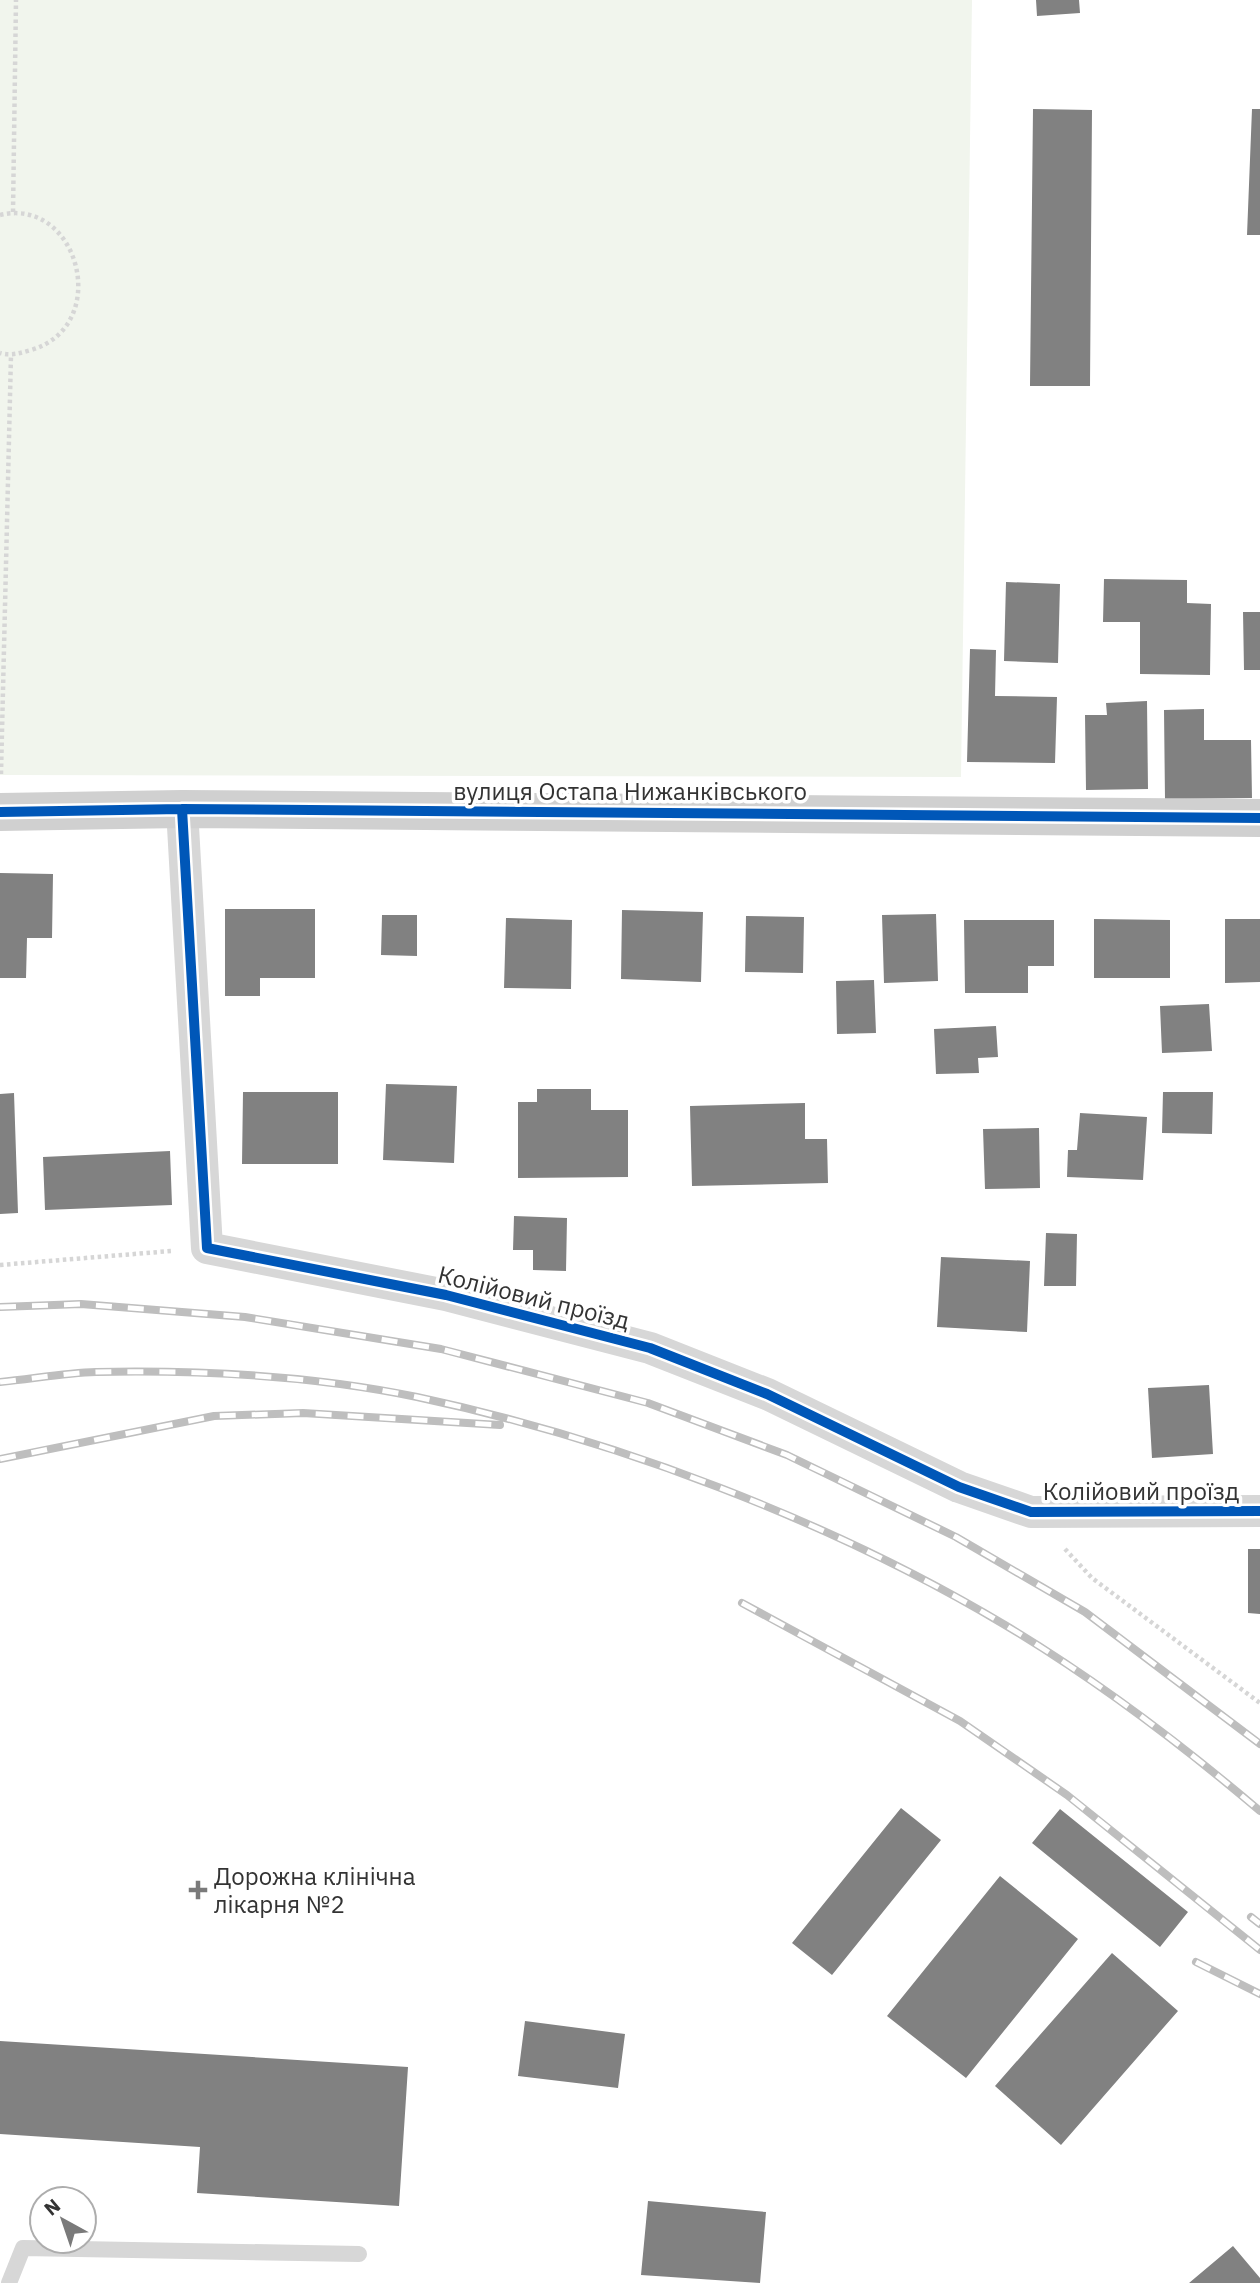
<svg xmlns="http://www.w3.org/2000/svg" width="1260" height="2283" viewBox="0 0 1260 2283" font-family="'IBM Plex Sans',sans-serif">
  <style>
    .green { fill: #f1f5ed }
    .building { fill: #818181 }
    .lines { fill: none; stroke-linecap: round; stroke-linejoin: round }
    .path { stroke: #d6d6d6; stroke-width: 4.5; stroke-dasharray: 3.5 3.5; stroke-linecap: butt }
    .lane { stroke: #d7d7d7; stroke-width: 16 }
    .street { stroke: #d7d7d7; stroke-width: 32 }
    .secondary { stroke: #d0d0d0; stroke-width: 38 }
    .rail-casing { stroke: #bebebe; stroke-width: 8 }
    .rail { stroke: #fff; stroke-width: 5; stroke-dasharray: 16; stroke-linecap: butt }
    .cycleway-casing { stroke: #fff; stroke-width: 15 }
    .cycleway { stroke: #0057b8; stroke-width: 10 }
    .poi-dot { fill: #7a7a7a; stroke: #fff; stroke-width: 2.5 }
    .labels { text-anchor: middle; dominant-baseline: central; stroke-width: 7; stroke-linejoin: round; paint-order: stroke }
    .street-label { font-size: 24px; fill: #333; stroke: #fff }
    .poi-label { font-size: 24px; fill: #333; stroke: #fff; text-anchor: start }
  </style>
  <rect width="100%" height="100%" fill="#fff"/>
  <path class="green" d="M0 0H972L961 777 0 775Z"/>
  <path class="building" d="M1036 0H1079L1080 13 1037 16Z
    M1033 109 1092 110 1090 386H1030Z
    M1252 109H1260V235H1247Z
    M1104 579 1187 580V603L1211 604 1210 675 1140 674V622H1103Z
    M1006 582 1060 584 1058 663 1004 661Z
    M1243 612H1260V670H1244Z
    M970 649 996 650 995 696 1057 697 1055 763 967 762Z
    M1147 701 1148 789 1086 790 1085 715H1107L1106 703Z
    M1204 709V740H1251L1252 798 1165 799 1164 710Z
    M0 873 53 874 52 938H27L26 978H0Z
    M225 909H315V978H260V996H225Z
    M622 910 703 912 701 982 621 979Z
    M936 914 938 981 884 983 882 915Z
    M382 915H417V956L381 955Z
    M746 916 804 917 803 973 745 972Z
    M506 918 572 920 571 989 504 988Z
    M1094 919 1170 920V978H1094Z
    M1225 919H1260V982L1225 983Z
    M964 920H1054V966H1028V993H965Z
    M874 980 876 1033 837 1034 836 981Z
    M1209 1004 1212 1051 1162 1053 1160 1006Z
    M996 1026 998 1057 978 1058 979 1073 936 1074 934 1029Z
    M386 1084 457 1086 454 1163 383 1160Z
    M537 1089H591V1110H628V1177L518 1178V1102H537Z
    M243 1092H338V1164H242Z
    M1163 1092H1213L1212 1134 1162 1133Z
    M14 1093 18 1213 0 1214V1094Z
    M805 1103V1139H827L828 1183 692 1186 690 1106Z
    M1080 1113 1147 1117 1143 1180 1067 1177 1068 1150H1077Z
    M1039 1128 1040 1188 985 1189 983 1129Z
    M170 1151 172 1205 45 1210 43 1157Z
    M514 1216 567 1218 566 1271 533 1270V1250H513Z
    M1046 1233 1077 1234 1076 1286H1044Z
    M941 1257 1030 1261 1027 1332 937 1327Z
    M1209 1385 1213 1454 1152 1458 1148 1388Z
    M1248 1549H1260V1614L1248 1613Z
    M901 1808 941 1840 832 1975 792 1943Z
    M1060 1809 1188 1912 1160 1947 1032 1843Z
    M1000 1876 1078 1939 966 2078 887 2016Z
    M1112 1953 1178 2011 1061 2145 995 2086Z
    M525 2021 625 2034 618 2088 518 2076Z
    M0 2041 408 2067 399 2206 197 2193 200 2147 0 2134Z
    M648 2201 766 2212 760 2283 641 2275Z
    M1233 2246 1260 2278V2283H1189Z"/>
  <g class="lines">
    <path class="path" d="M13 212 16 0
      M0 215C79 196 113 326 31 350 20 353 12 356 0 353
      M1 774 11 355
      M0 1265 171 1251
      M1065 1549 1092 1578 1260 1703"/>
    <path class="lane" d="M9 2283 23 2248 359 2254"/>
    <path class="street" d="M182 809 207 1248 446 1295 650 1348 767 1394 959 1487 1031 1512 1260 1511"/>
    <path class="secondary" d="M0 812 182 809 1260 818"/>
    <defs>
      <path id="rail" d="M0 1307 81 1304 245 1317 441 1349 648 1403 787 1455 956 1537 1085 1612 1260 1744
        M0 1382C32 1379 64 1373 96 1372 200 1370 316 1376 417 1397 615 1439 831 1521 1005 1625 1095 1679 1180 1743 1260 1811
        M0 1459 214 1416 303 1413 500 1425
        M742 1603 960 1721 1067 1795 1260 1950
        M1251 1917 1260 1924
        M1196 1962 1260 1994"/>
    </defs>
    <use href="#rail" class="rail-casing"/>
    <use href="#rail" class="rail"/>
    <defs>
      <path id="cycleway" d="M182 809 207 1248 446 1295 650 1348 767 1394 959 1487 1031 1512 1260 1511
        M0 812 182 809 1260 818"/>
    </defs>
    <use href="#cycleway" class="cycleway-casing"/>
    <use href="#cycleway" class="cycleway"/>
  </g>
  <path class="poi-dot" d="M194.5 1879.5h7v7h7v7h-7v7h-7v-7h-7v-7h7z"/>
  <g class="labels">
    <g class="street-label">
      <text x="630" y="791">вулиця Остапа Нижанківського</text>
      <text transform="translate(534 1297) rotate(14)">Колійовий проїзд</text>
      <text x="1141" y="1491">Колійовий проїзд</text>
    </g>
    <g class="poi-label">
      <text x="214" y="1876">Дорожна клінічна<tspan x="214" dy="28">лікарня №2</tspan></text>
    </g>
  </g>
  <g transform="translate(63 2220) rotate(320)"><circle r="33" fill="#ffffff" stroke="#adadad" stroke-width="2"/>
  <path d="M0-5L12 26L0 18L-12 26Z" fill="#7a7a7a"/>
  <text y="-10" font-size="19" font-weight="bold" text-anchor="middle" fill="#333333">N</text>
  </g>
</svg>
